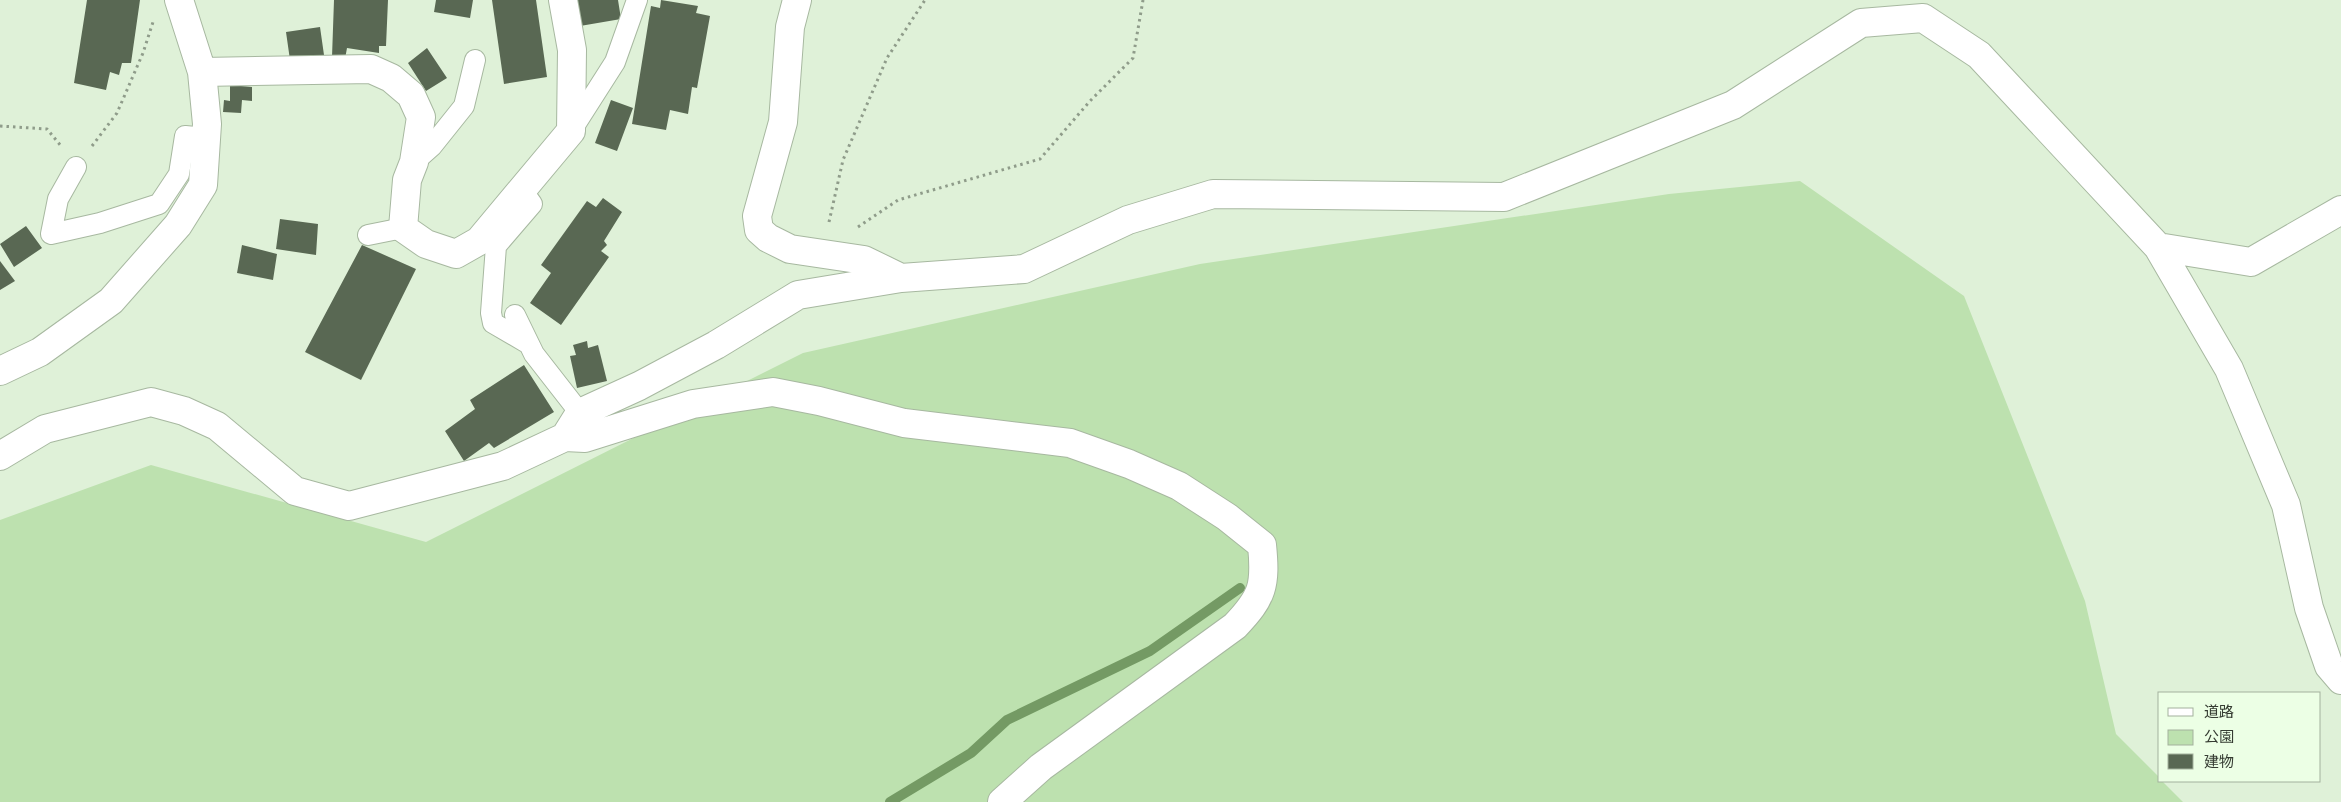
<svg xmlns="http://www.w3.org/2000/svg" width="2341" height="802" viewBox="0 0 2341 802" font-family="Signika,'Noto Sans JP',sans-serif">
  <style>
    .green { fill: #bde1af }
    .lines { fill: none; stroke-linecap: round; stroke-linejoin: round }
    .stream { stroke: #749a64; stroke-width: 10 }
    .building { fill: #596853 }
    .lane-casing { stroke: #a7b8a0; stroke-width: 22 }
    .street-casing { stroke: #a7b8a0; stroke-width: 30 }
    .path { stroke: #8f9c8a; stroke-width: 3; stroke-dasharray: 2.5 4; stroke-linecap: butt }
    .lane { stroke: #fff; stroke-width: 20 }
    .street { stroke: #fff; stroke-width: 28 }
  </style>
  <rect width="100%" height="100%" fill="#dff1d8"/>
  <path class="green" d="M1800 181 1964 296 2085 601 2116 734 2160 778V781H2162L2183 802H0V520L151 465 426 542 803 353 1200 264 1669 194Z"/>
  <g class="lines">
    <path class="stream" d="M890 802 971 753 1007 720 1150 651 1240 588"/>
  </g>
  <path class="building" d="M87 0H140L131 63H122L119 75 110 72 106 90 74 83Z
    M334 0H388L386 46H379V53L347 48 345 59 332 57Z
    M436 0H473L470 18 434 12Z
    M492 0H536L547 77 504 84Z
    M576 0H618L621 19 580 26Z
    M661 0 698 6 696 13 710 16 697 88 692 87 688 114 670 110 666 130 632 124 651 6 660 8Z
    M320 27 324 55 290 60 286 32Z
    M427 48 447 78 426 91 408 63Z
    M230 85 252 87V101L242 100 241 113 223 112 224 100 230 101Z
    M611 100 633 108 617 151 595 143Z
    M603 198 622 212 604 241 607 245 601 251 609 257 561 325 530 303 551 273 541 265 587 201 596 207Z
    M280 219 318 224 316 255 276 249Z
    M26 226 42 248 14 267 0 244Z
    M242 245 277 254 273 280 237 273Z
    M362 245 416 269 361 380 305 352Z
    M0 261 15 281 0 290Z
    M587 341 588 348 598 345 607 381 577 388 570 356 576 355 573 345Z
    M524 365 554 412 494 448 489 443 464 461 445 431 475 409 470 400Z"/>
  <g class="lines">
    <defs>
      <path id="lane" d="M571 131 615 62 637 0
        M414 162 432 146 464 106 475 60
        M76 167 58 199 51 234 100 223 159 204 179 174 185 136 206 138
        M522 190 532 204 496 246 491 313 493 323 529 344
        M368 235 403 228
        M515 315 534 354 580 413"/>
      <path id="street" d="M797 0 790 27 783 122 757 216 759 230 768 238 790 249 864 260 901 278
        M202 72 371 69 391 78 411 95 421 117 414 162 407 180 403 228 426 244 456 254 479 241 571 131 572 50 563 0
        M2158 247 2251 262 2341 210
        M0 371 40 352 111 301 178 225 203 185 207 124 202 72 179 0
        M565 437 580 413 639 386 716 345 798 295 901 278 1024 269 1128 220 1213 194 1504 197 1733 105 1861 23 1923 18 1979 55 2158 247 2229 369 2286 505 2309 608 2329 666 2341 680
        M0 456 45 429 151 402 184 411 217 426 295 491 349 506 503 466 565 437 585 438 693 404 773 392 819 401 904 423 1070 443 1129 464 1179 486 1227 517 1262 545C1266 585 1263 597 1235 626L1041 767 1002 802"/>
    </defs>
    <use href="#lane" class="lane-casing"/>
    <use href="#street" class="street-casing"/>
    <path class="path" d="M0 126 47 129 61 146
      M92 146 117 113 143 53 153 22
      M829 222 843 160 887 58 925 0
      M858 227 898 200 1040 159 1090 101 1133 58 1143 0"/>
    <use href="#lane" class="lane"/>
    <use href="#street" class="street"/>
  </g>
  <rect x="2158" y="692" width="162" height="90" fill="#ecffe5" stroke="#a3b19d"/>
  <rect x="2168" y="708" width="25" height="8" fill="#ffffff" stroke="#a3b19d"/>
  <text x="2204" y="717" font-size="15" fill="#353c32">道路</text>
  <rect x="2168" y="730" width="25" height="15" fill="#bde1af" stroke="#a3b19d"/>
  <text x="2204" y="742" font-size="15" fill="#353c32">公園</text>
  <rect x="2168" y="754" width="25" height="15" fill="#596853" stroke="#a3b19d"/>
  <text x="2204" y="767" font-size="15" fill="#353c32">建物</text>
</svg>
